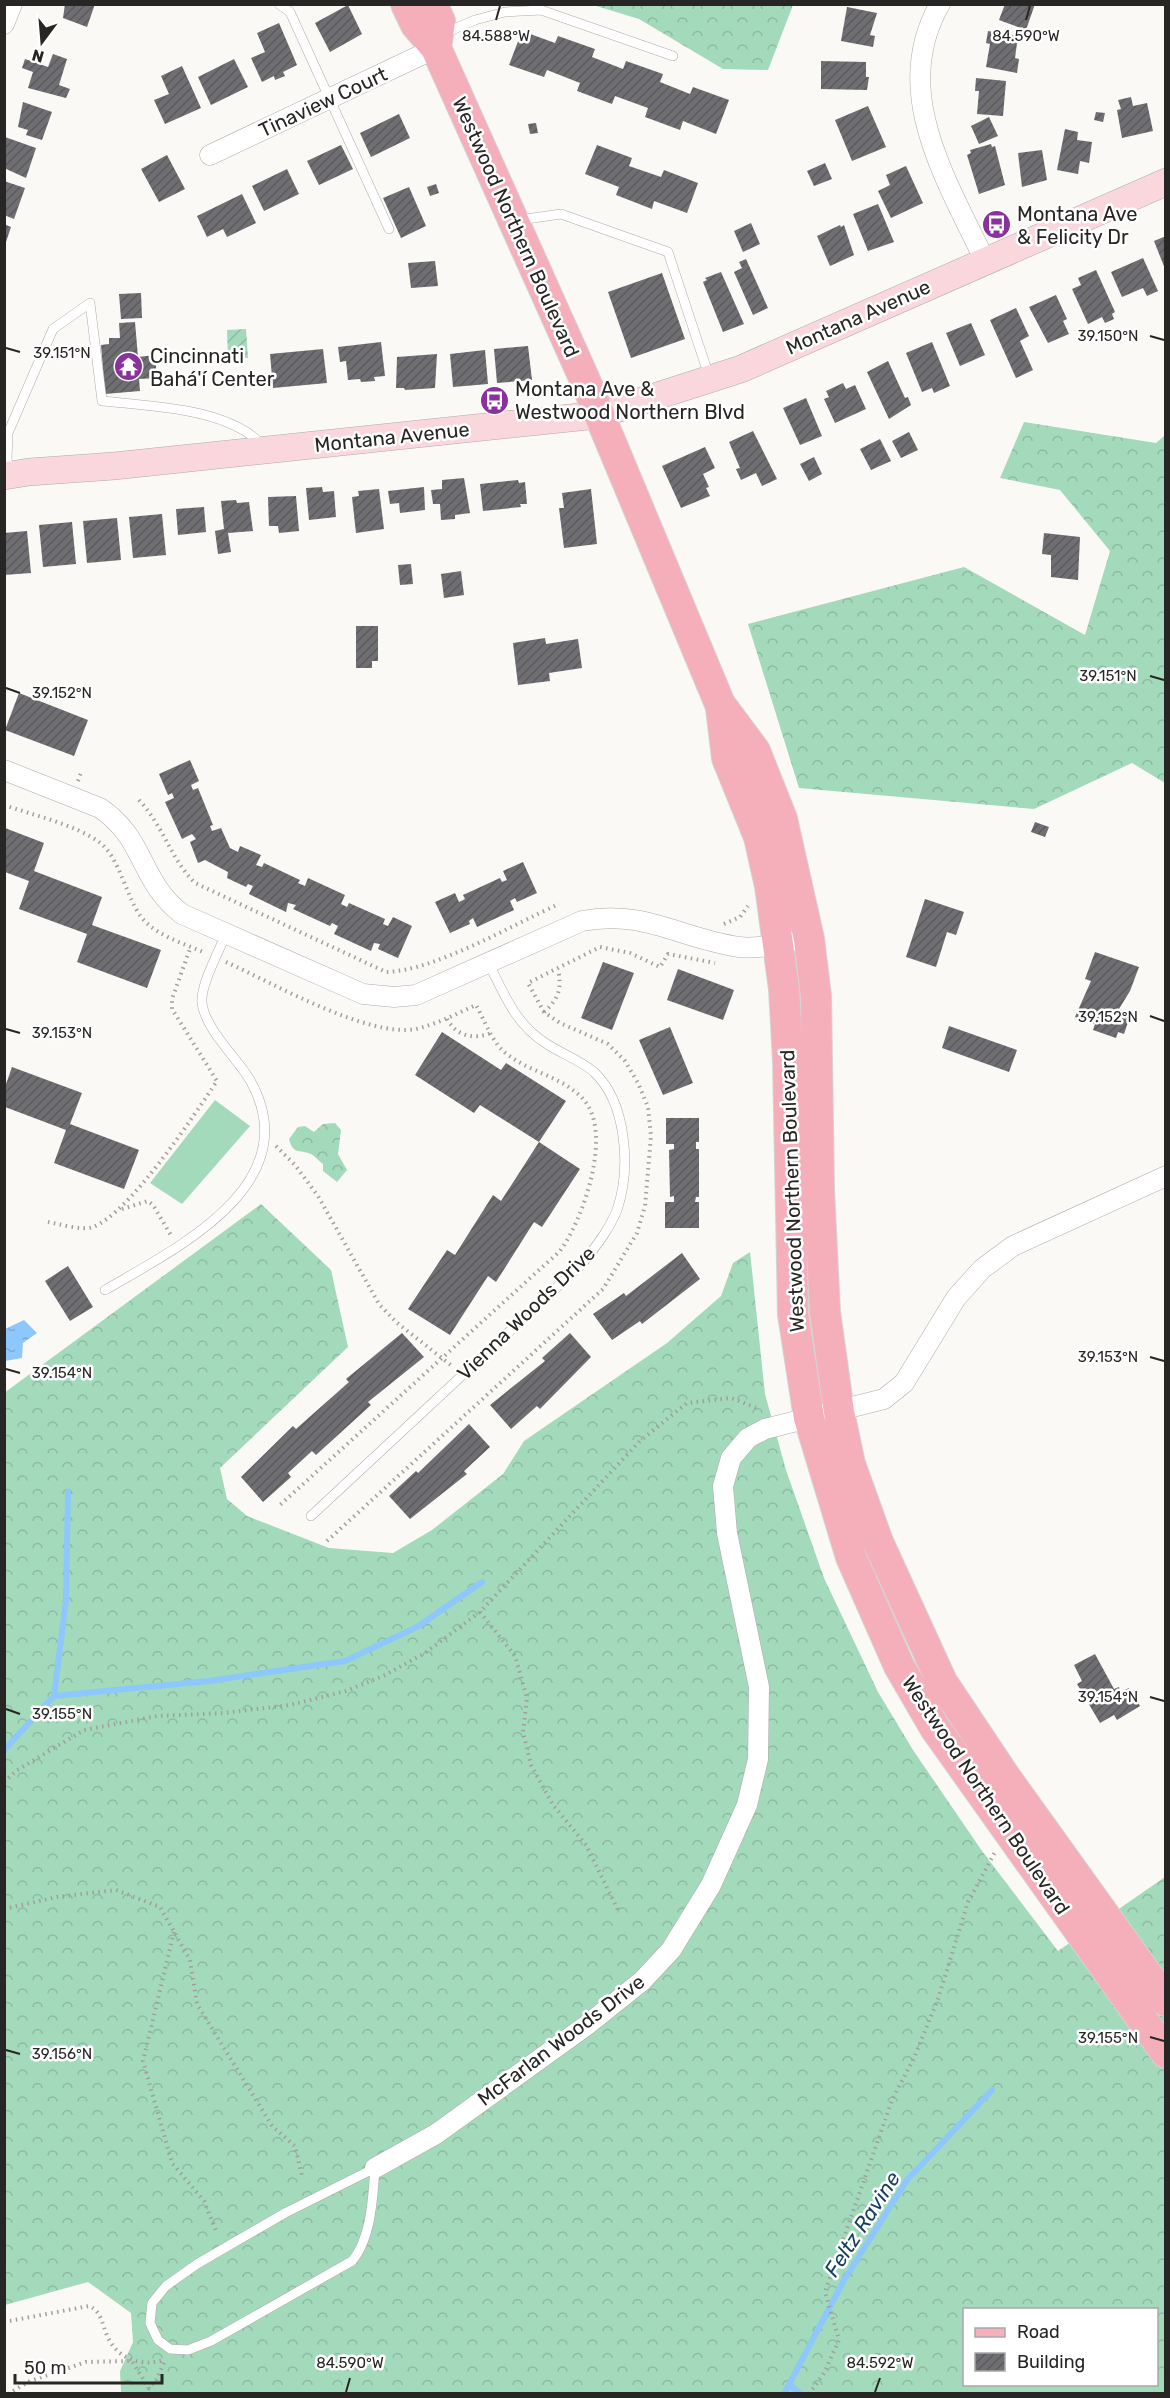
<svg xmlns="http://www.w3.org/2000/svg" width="1170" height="2398" viewBox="0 0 1170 2398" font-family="Rubik,sans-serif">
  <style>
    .forest { fill: url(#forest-crowns); fill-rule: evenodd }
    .garden { fill: url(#garden-furrows) }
    .pitch { fill: #a3dabc }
    .water { fill: url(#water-ripples) }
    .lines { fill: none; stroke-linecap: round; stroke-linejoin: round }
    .stream { stroke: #8dc7fc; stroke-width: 6 }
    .building { fill: url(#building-hatch) }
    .lane-casing { stroke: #aeaca8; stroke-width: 10 }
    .street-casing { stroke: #aeaca8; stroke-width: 21 }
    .secondary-casing { stroke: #aeaca8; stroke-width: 28 }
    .primary-casing { stroke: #d4d4d3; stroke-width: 32 }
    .path { stroke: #a19f9c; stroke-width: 4; stroke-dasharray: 1.5 4.5; stroke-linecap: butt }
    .lane { stroke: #fff; stroke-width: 9 }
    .street { stroke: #fff; stroke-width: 20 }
    .secondary { stroke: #fad7dd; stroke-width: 27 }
    .primary { stroke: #f5afbb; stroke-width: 30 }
    .ticks { fill: none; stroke: #272625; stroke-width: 2 }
    .labels { text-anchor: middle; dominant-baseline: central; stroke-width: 5; stroke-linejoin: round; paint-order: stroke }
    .street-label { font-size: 20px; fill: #272625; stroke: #fff }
    .poi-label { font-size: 20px; fill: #272625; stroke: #fff; text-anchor: start }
    .water-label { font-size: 21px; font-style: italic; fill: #123d5f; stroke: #fff }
    .ticks-label { font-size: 15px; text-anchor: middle; fill: #272625; stroke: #fff; stroke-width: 5; stroke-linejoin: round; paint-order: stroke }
  </style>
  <defs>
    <pattern id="forest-crowns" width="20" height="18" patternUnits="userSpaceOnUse" patternTransform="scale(1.5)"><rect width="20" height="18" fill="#a3dabc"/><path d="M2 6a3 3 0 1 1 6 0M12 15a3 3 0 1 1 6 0" fill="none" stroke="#8cbba1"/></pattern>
    <pattern id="garden-furrows" width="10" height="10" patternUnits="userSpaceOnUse" patternTransform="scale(1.5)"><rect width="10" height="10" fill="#a3dabc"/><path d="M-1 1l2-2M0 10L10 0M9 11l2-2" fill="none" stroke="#8cbba1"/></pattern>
    <pattern id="water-ripples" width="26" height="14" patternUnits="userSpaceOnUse" patternTransform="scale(1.5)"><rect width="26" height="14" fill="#8dc7fc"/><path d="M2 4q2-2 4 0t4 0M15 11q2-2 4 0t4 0" fill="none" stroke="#7aabd8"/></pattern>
    <pattern id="building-hatch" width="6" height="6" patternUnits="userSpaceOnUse" patternTransform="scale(1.5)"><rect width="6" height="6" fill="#6f6f73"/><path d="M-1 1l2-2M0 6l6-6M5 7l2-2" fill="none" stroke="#5b5b5e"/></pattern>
  </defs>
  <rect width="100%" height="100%" fill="#fbf9f5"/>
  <path class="forest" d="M593 5H793L768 70 723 69 639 19Z
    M1024 422 1156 443 1165 435V783L1132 763 1034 809 799 788 748 624 964 567 1085 635 1110 551 1060 490 1000 478Z
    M335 1123 341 1130 338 1154 347 1170 337 1182 323 1171V1164C319 1161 315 1156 311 1154 299 1149 293 1155 289 1139L298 1127 305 1126 314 1132 323 1124Z
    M261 1204 331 1270 348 1347 220 1468 227 1499 247 1516 329 1548 393 1553 432 1530 503 1474 524 1441 667 1343 721 1296 733 1263 750 1252 765 1394 786 1470 824 1578 878 1692 913 1750 982 1851 1058 1951 1165 1877V2393H121L120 2371 133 2342 131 2313 88 2282 5 2305 4 1393ZM964 2310H1156V2384H964Z"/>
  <path class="garden" d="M246 329 248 358 228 359 227 330Z"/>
  <path class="pitch" d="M215 1100 250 1126 182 1204 150 1183Z"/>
  <path class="water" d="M24 1320 37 1333 23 1343 22 1358 5 1361V1329Z"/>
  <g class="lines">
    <path class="stream" d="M54 1696 209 1681 345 1661 417 1627 482 1582
      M54 1696 66 1600 68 1492
      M4 1750 54 1696
      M791 2386 801 2394
      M784 2394 844 2280 907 2180 992 2090"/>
  </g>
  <path class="building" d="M65 4H95L87 27 63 18Z
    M1005 4H1035L1026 30 999 20Z
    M348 5 362 34 330 52 315 23Z
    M847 7 877 13 870 35 875 36 873 47 841 41Z
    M279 23 297 65 283 72 285 76 275 80 274 76 262 82 251 58 265 52 257 33Z
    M522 31 555 43 558 36 595 49 592 57 623 69 626 61 663 74 660 82 690 94 693 87 729 100 716 134 683 121 680 130 645 117 648 108 615 96 612 104 577 91 580 83 547 70 544 77 509 65Z
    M988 31 1018 36 1015 58 1019 59 1017 73 986 67 990 44 986 43Z
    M53 54 67 59 59 85 70 89 66 98 28 88 33 72 22 68 25 59 48 67Z
    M234 59 248 87 211 105 198 77Z
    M821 61 866 62V77H869L867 90 821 89Z
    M182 66 201 108 165 124 154 100 169 94 161 76Z
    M976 78 1006 81 1003 116 977 114 979 91H975Z
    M1131 97 1133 106 1147 103 1153 131 1122 138 1117 110 1121 109 1118 100Z
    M23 102 52 112 42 140 26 135 28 130 18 127Z
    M868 106 886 147 852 161 835 120Z
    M1096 112 1105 113 1103 122 1094 120Z
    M399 114 410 138 371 157 360 133Z
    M989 117 998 136 979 144 971 126Z
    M536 123 538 133 530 134 528 124Z
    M1065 129 1078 132 1077 140 1092 142 1089 163 1080 161 1078 174 1057 170Z
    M5 137 36 148 26 178 4 168Z
    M991 144 992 147 995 146 1005 185 979 194 967 155 971 153 970 150Z
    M341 145 353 169 319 185 307 161Z
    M597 145 632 158 629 166 661 177 664 170 698 183 687 213 654 201 652 209 616 195 619 187 585 174Z
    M1042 150 1047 180 1022 187 1018 153Z
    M167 155 185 189 159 202 141 169Z
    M825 163 832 179 814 186 807 171Z
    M906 166 923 203 891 218 878 191 890 185 886 175Z
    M287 169 299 194 264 211 252 186Z
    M4 181 25 188 14 219 4 215Z
    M436 184 439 193 430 196 427 187Z
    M409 187 426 226 401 238 383 198Z
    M242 194 256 223 227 237 223 229 207 237 197 216Z
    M878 204 894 242 868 251 853 214Z
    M751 223 760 244 743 252 734 231Z
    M4 224 11 227 5 245H4Z
    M840 225 841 227 844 225 854 255 830 266 817 236Z
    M1166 236V269H1165L1154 241Z
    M1143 258 1158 291 1147 296 1143 288 1122 297 1111 272Z
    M746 259 768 308 753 315 734 272 742 268 739 262Z
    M435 261 438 286 411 288 408 263Z
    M1096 270 1115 312 1112 314 1114 319 1105 323 1102 317 1088 324 1072 289 1081 285 1078 278Z
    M721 272 744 324 723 332 703 282 707 280 705 278Z
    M662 273 685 339 631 358 608 292Z
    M141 293 142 318 121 319 119 294Z
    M1056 295 1067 319 1063 321 1069 334 1048 343 1029 307Z
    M1016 308 1029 336 1020 341 1033 370 1016 378 990 320Z
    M135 322 138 357 155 355 157 378 139 379 140 391 105 394 101 345 109 344V338H120L119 323Z
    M971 323 985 355 960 366 946 333Z
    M381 342 385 376 374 377 375 381 361 382 360 379 348 380 346 361 340 362 338 347Z
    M932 342 950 386 934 393 932 388 922 392 906 353Z
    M528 346 532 380 497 383 494 349Z
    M323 349 327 383 273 388 270 354Z
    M485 350 488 384 453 387 450 354Z
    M437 354 435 388 405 390 404 388H396L397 357Z
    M888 361 905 398 908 397 911 405 889 419 867 372Z
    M843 383 846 389 855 385 866 409 835 423 824 399 829 397 826 391Z
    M806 398 822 436 800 445 783 408Z
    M753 431 777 479 762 486 756 473 741 480 736 469 740 468 729 442Z
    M909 432 918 450 901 458 892 441Z
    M880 439 891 461 871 470 860 449Z
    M705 447 715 468 703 474 709 487 706 488 710 496 681 508 662 466Z
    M814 457 822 474 809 481 800 464Z
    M464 478 470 513 455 515V519L441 520 440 504H433L431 490 442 489V480Z
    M518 480 519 483 525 482 527 504H520L521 507 483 511 480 484Z
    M322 487 323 492 334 491 336 517 309 520 306 488Z
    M424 487 425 510 400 513 399 503 390 504 388 491Z
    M379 489 384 529 356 533 352 497 359 496 358 491Z
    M591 489 597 544 564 548 559 508H564L562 493Z
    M296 496 299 531 279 533 278 526H269L268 497Z
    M236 500 237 503 249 502 253 531 228 533 231 552 218 554 215 531 224 529 221 501Z
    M204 507 206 532 178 535 176 509Z
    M162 514 166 555 133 558 129 517Z
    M117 518 121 560 87 563 83 521Z
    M72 522 76 564 43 567 39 525Z
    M27 531 31 573 4 575V533Z
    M1044 533 1080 537 1078 580 1051 577V555L1042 554Z
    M411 564 413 584 400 585 398 565Z
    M461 571 464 595 444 598 441 574Z
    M356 626H378V661H372V668H356Z
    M545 638 546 644 578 639 582 668 549 673 550 681 518 685 513 643Z
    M19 693 88 720 74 756 5 730Z
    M190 760 199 781 191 785 193 790 198 788 213 825 210 826 212 831 221 828 230 848 238 852 240 846 261 855 256 865 262 867 264 863 300 880 298 883 305 886 308 878 345 895 341 904 347 907 349 903 385 919 383 924 388 926 393 917 412 926 398 958 378 949 380 944 374 943 371 951 334 934 338 926 332 923 330 926 293 909 296 905 288 903 286 912 249 894 253 886 248 884 246 887 227 878 228 872 205 860 198 863 190 842 196 839 192 834 182 839 165 802 174 798 172 793 168 795 159 774Z
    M1035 822 1049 827 1045 837 1031 832Z
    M5 828 44 843 34 871 102 897 92 925 161 950 147 988 77 962 87 934 19 909 29 881 5 872Z
    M523 862 537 893 517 902 515 898 510 901 514 910 477 927 473 918 469 921 470 924 450 933 435 902 455 893 459 902 465 899 463 895 500 878 502 882 507 880 503 871Z
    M925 899 964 912 956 935 947 932 936 967 906 957Z
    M1095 952 1139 967 1130 991 1119 1009 1131 1013 1124 1034 1118 1032 1116 1038 1093 1030 1095 1024 1075 1017 1091 981 1085 979Z
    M603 962 634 973 612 1030 581 1018Z
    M678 969 734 990 723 1020 667 1000Z
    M949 1026 1017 1050 1009 1072 942 1048Z
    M670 1027 693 1083 663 1095 639 1040Z
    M442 1032 501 1070 506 1063 566 1101 539 1142 480 1105 474 1113 415 1075Z
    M12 1067 82 1093 70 1124 139 1150 124 1189 54 1163 66 1130 5 1107V1087Z
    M666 1118H699V1142H696V1149H699V1197H696L695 1202H699V1228H665V1202H674V1196L670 1197 669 1150 674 1149V1144H666Z
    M539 1142 580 1169 542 1227 534 1222 496 1282 488 1276 450 1335 408 1309 447 1250 455 1255 493 1195 501 1201Z
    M682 1253 700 1279 642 1324 640 1321 612 1340 593 1314 624 1293 626 1296Z
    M68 1266 93 1307 70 1321 45 1281Z
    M402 1333 424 1357 368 1402 371 1405 316 1455 312 1451 288 1473 291 1477 263 1502 241 1477 293 1426 296 1429 349 1382 346 1379Z
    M570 1333 591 1357 540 1409 537 1406 511 1429 490 1405 545 1361 542 1358Z
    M469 1424 490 1447 464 1471 467 1474 410 1519 389 1496 416 1471 418 1473Z
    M1095 1654 1114 1689 1119 1687 1121 1692 1129 1688 1140 1706 1117 1720 1114 1715 1100 1723 1077 1684 1082 1681 1074 1665Z"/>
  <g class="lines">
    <defs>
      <path id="lane" d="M279 4 290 12 389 229
        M445 33 475 20 505 12 541 10 673 56
        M519 220 561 214 668 252 709 376
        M10 473 7 459 8 433 53 329 90 303 102 401C149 406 230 408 263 446
        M105 1290C177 1248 309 1184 250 1080 237 1058 205 1029 202 1003 200 986 219 951 226 934
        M311 1516 583 1263C596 1246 609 1230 617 1210 631 1169 627 1103 594 1072 580 1060 562 1054 547 1044 516 1025 505 996 489 964
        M375 2168C373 2197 371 2239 352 2261L211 2341 188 2350 170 2349 158 2340 150 2323 152 2303 166 2286 197 2264 285 2213Z"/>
      <path id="street" d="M940 4C889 92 948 182 985 261
        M4 24 12 4
        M210 155 436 48
        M4 770 100 808C146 839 139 881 182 914L363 994 394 997 416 995 582 921C644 909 681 939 739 947 756 949 773 945 790 942
        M375 2168 436 2134 587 2025 642 1981 671 1950 711 1885 747 1805 758 1759 759 1687 727 1533 723 1486 731 1458 748 1438 765 1429 884 1399 904 1383 956 1298 982 1269 1013 1246 1166 1176"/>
      <path id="secondary" d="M4 476 29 472 114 466 598 415 741 369 1166 182"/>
      <path id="primary" d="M406 4 416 25 436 48 584 378 720 704 755 751 782 819 809 939 816 996 819 1190 825 1312 839 1412 850 1464 878 1542 942 1682 1004 1775 1166 2001
        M432 4 440 21 436 48
        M721 708 727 758 759 837 770 886 784 989 788 1061 793 1314 809 1418 851 1557 899 1666 935 1728 1166 2053"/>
    </defs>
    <use href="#lane" class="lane-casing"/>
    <use href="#street" class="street-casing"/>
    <use href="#secondary" class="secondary-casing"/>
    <use href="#primary" class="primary-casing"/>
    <path class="path" d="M78 781 82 770
      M139 800C164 827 170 858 195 883L386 972C434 971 512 925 559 904
      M4 805C33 815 76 825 99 842 120 857 126 898 142 918 157 936 183 943 203 952
      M724 924 740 917 748 906
      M226 962C273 983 368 1038 416 1029 437 1024 456 1014 476 1005 485 1021 493 1045 508 1055 532 1073 563 1077 583 1099 614 1132 583 1220 560 1251L280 1505
      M544 1012C559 999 562 988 558 969
      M447 1019C456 1036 474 1040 491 1033
      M276 1146 295 1165 318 1196 379 1304 396 1322 452 1366
      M122 1209 148 1201 153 1205 172 1237
      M48 1222C60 1224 82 1231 93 1227 129 1214 195 1114 217 1081L172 1009V999L191 946
      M327 1541 603 1289 637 1233 645 1206 651 1136 648 1107 638 1083 625 1061 608 1044 560 1023 544 1012 528 983 600 947 630 953 660 967 668 954 715 963
      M480 1612 515 1656 527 1698 523 1732 531 1765 553 1805 586 1845 618 1910
      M4 1782 16 1771 84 1730 157 1716 224 1713 290 1705 346 1691 385 1675 425 1653 480 1612 640 1441 687 1403 731 1398 759 1409
      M4 1909 57 1897 116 1890 160 1907 190 1960 197 2004 272 2126 295 2146 302 2176
      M174 1932 143 2061 172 2163 204 2201 217 2233
      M4 2322 89 2306C101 2311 102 2323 106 2333 116 2359 140 2367 164 2360
      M8 2394 30 2381 86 2362 132 2361 150 2390
      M144 2394 157 2379 165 2360
      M809 2394 824 2373 839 2340 825 2292 892 2100 914 2058 938 1999 968 1902 995 1852"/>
    <use href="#lane" class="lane"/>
    <use href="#street" class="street"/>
    <use href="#secondary" class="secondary"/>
    <use href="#primary" class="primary"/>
  </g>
  <path class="ticks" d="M496 20 500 6M1026 20 1030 6M1150 336 1164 340M6 348 20 352M1150 676 1164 680M6 688 20 693M1150 1016 1164 1021M6 1029 20 1033M1150 1357 1164 1361M6 1369 20 1373M1150 1697 1164 1701M6 1709 20 1714M1150 2037 1164 2041M6 2050 20 2054M346 2392 350 2378M875 2392 880 2378"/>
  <defs>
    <symbol id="bus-disc" viewBox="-11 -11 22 22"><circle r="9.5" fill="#8b319d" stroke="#fff"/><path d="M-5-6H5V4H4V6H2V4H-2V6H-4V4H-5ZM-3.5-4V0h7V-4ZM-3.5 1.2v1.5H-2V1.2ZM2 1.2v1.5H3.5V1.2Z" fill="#fff"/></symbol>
    <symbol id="temple-disc" viewBox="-11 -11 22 22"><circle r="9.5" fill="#8b319d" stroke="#fff"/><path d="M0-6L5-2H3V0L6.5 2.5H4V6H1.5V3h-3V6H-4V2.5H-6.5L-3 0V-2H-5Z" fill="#fff"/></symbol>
  </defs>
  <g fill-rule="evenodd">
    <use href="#bus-disc" x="980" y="208" width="33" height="33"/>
    <use href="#temple-disc" x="112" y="350" width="33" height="33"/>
    <use href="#bus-disc" x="478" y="384" width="33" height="33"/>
  </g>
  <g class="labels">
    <g class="street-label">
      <text transform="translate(323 102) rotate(-25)">Tinaview Court</text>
      <text transform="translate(516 227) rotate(66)">Westwood Northern Boulevard</text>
      <text transform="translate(858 317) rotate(-24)">Montana Avenue</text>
      <text transform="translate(392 437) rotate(-6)">Montana Avenue</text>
      <text transform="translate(792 1191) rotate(-92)">Westwood Northern Boulevard</text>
      <text transform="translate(526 1313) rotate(-44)">Vienna Woods Drive</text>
      <text transform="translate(986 1795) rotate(56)">Westwood Northern Boulevard</text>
      <text transform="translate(561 2040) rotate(-37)">McFarlan Woods Drive</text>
    </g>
    <g class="poi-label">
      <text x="1017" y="214">Montana Ave<tspan x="1017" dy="23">&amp; Felicity Dr</tspan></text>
      <text x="150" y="356">Cincinnati<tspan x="150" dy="23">Bahá'í Center</tspan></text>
      <text x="515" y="389">Montana Ave &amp;<tspan x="515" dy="23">Westwood Northern Blvd</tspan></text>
    </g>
    <g class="water-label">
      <text transform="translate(862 2224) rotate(-57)">Feltz Ravine</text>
    </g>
  </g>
  <g class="ticks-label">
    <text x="496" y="41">84.588°W</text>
    <text x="1026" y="41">84.590°W</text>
    <text x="1108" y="341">39.150°N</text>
    <text x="62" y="358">39.151°N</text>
    <text x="1108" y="681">39.151°N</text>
    <text x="62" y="698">39.152°N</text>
    <text x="1108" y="1022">39.152°N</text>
    <text x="62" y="1038">39.153°N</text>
    <text x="1108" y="1362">39.153°N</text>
    <text x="62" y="1378">39.154°N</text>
    <text x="1108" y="1702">39.154°N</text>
    <text x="62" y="1719">39.155°N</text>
    <text x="1108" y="2043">39.155°N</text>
    <text x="62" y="2059">39.156°N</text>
    <text x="350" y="2368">84.590°W</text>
    <text x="880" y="2368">84.592°W</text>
  </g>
  <rect width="1170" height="2398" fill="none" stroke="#272625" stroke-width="12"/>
  <rect x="963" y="2308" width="195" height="78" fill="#ffffff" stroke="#a9a8a8" stroke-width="1.5"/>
  <rect x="975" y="2328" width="30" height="9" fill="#f5afbb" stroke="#a9a8a8" stroke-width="1.5"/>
  <text x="1017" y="2338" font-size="18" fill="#272625">Road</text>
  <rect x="975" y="2353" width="30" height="18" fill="url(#building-hatch)" stroke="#a9a8a8" stroke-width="1.5"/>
  <text x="1017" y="2368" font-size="18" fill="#272625">Building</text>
  <g transform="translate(42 42) rotate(196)" stroke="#ffffff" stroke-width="4.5" paint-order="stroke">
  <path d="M0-4.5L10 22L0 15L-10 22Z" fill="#272625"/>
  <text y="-9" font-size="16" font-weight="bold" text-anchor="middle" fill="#272625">N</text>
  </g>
  <path d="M15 2374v9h147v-9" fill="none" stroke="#272625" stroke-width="3"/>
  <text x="24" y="2374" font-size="18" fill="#272625" stroke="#ffffff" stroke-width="4.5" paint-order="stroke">50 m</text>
</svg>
